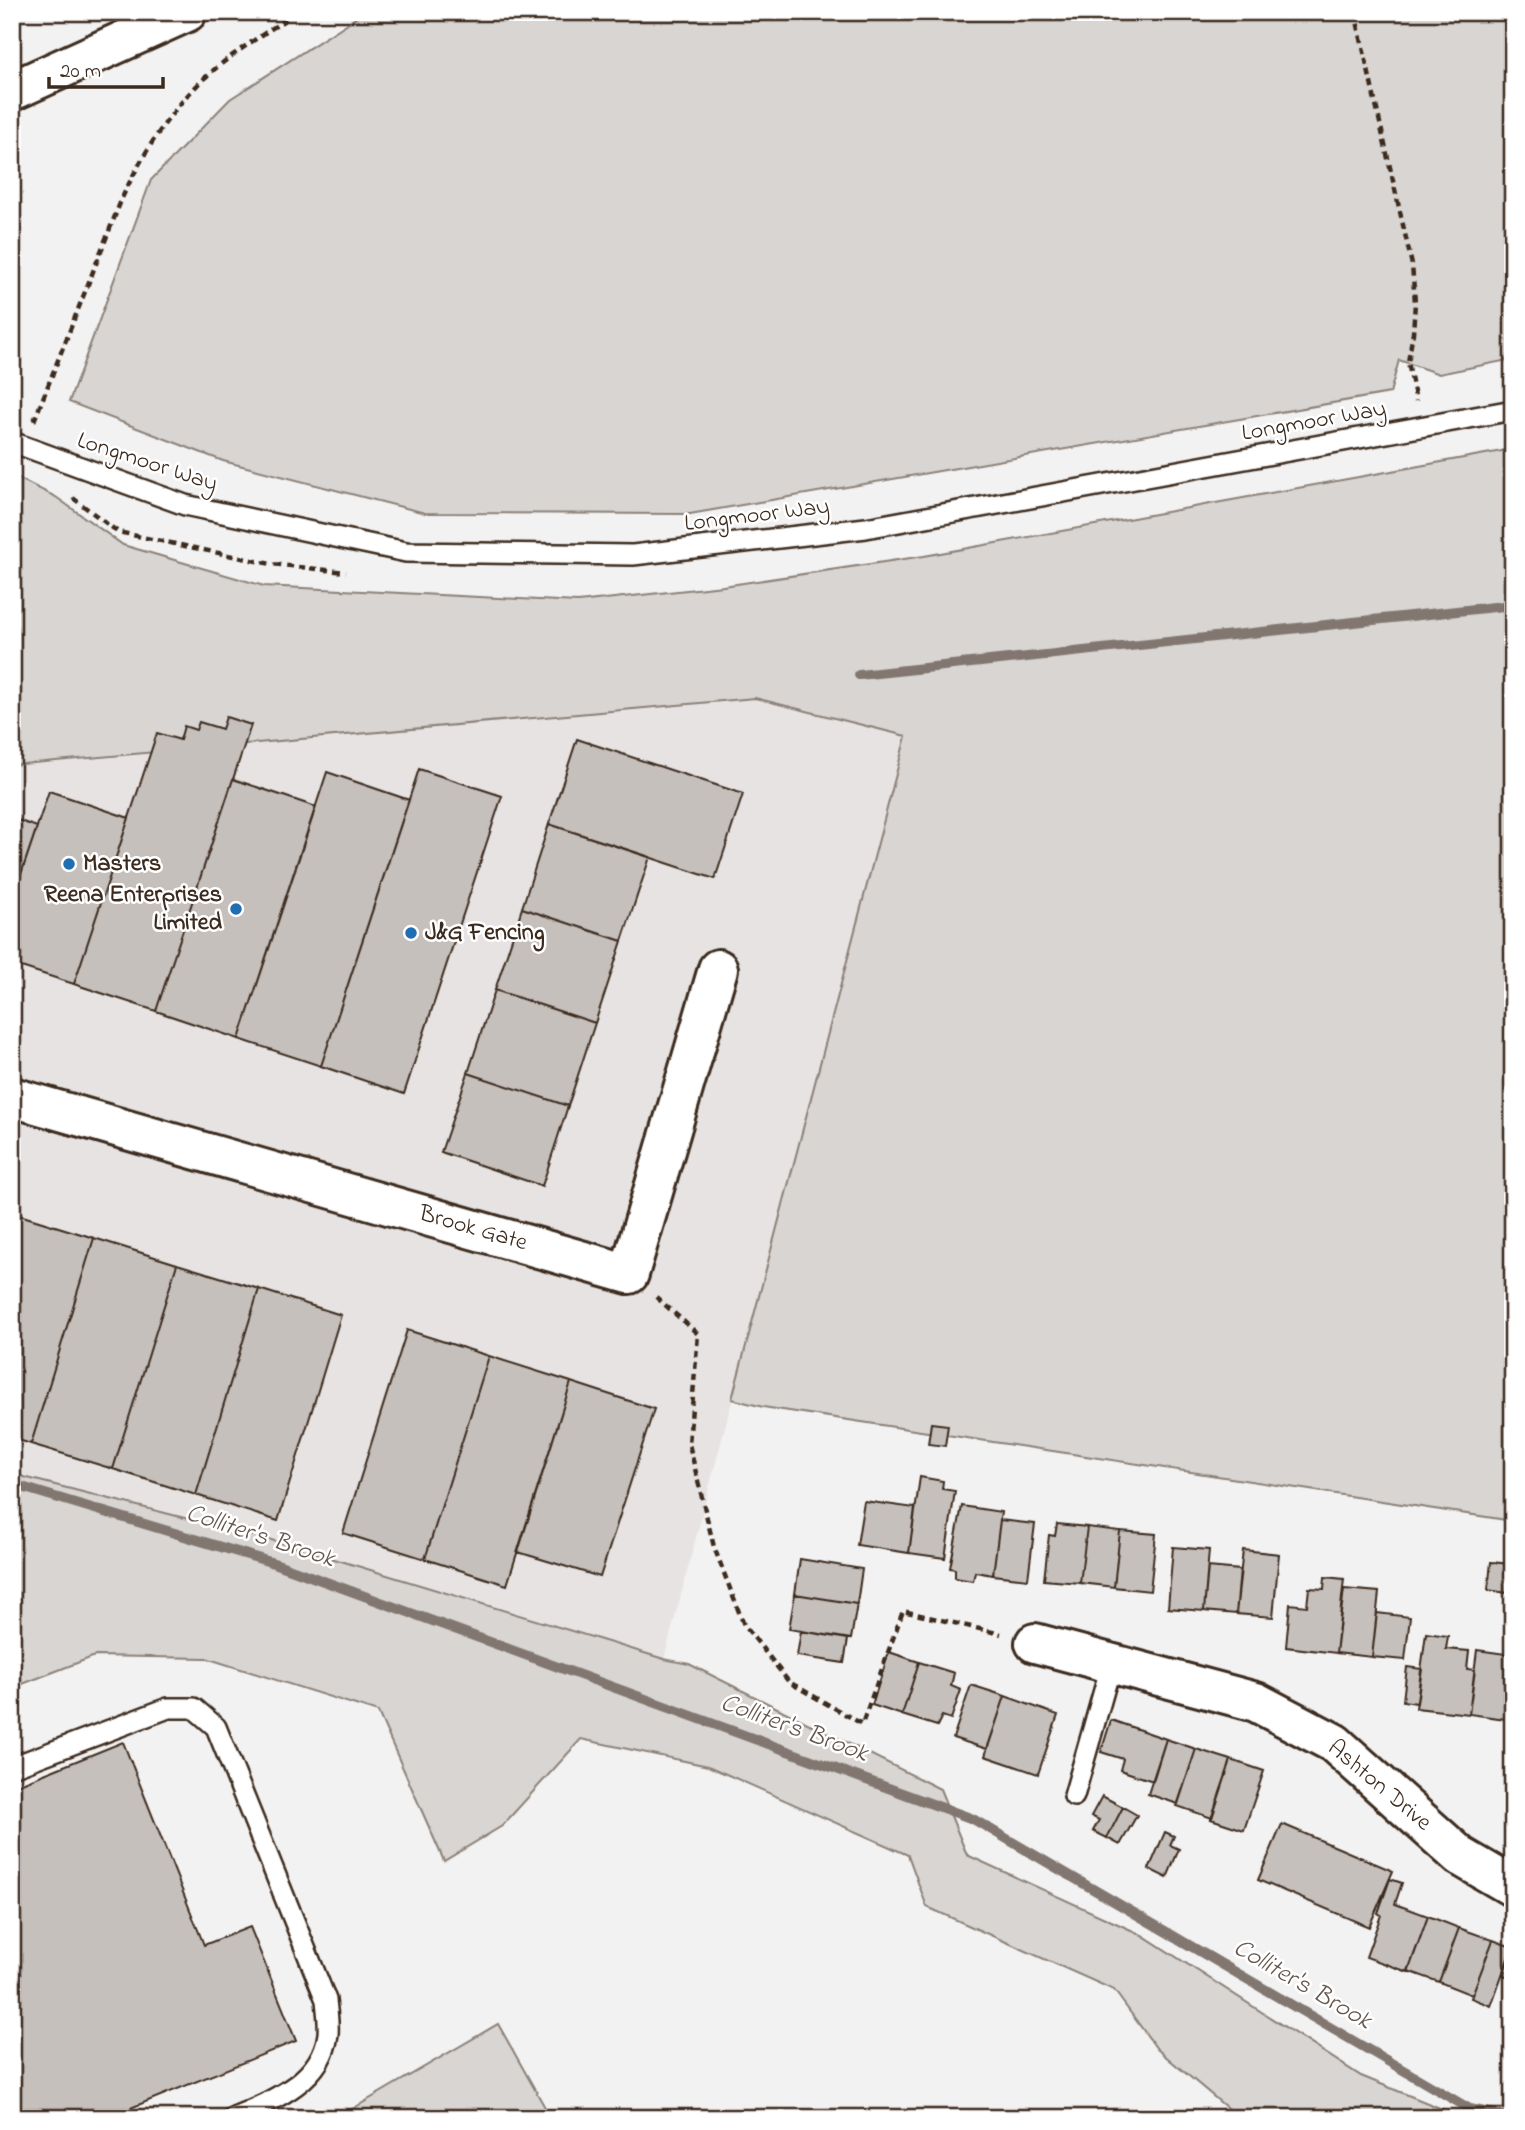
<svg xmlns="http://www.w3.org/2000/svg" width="1525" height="2130" viewBox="0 0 1525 2130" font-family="'Indie Flower',sans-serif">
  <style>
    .built { fill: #e6e3e2 }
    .green { fill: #d8d5d2; stroke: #8a8078; stroke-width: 2 }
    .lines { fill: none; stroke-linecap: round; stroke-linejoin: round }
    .stream { stroke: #827770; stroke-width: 10 }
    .building { fill: #c6c0bd; stroke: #3b2a1e; stroke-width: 2 }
    .lane-casing { stroke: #3b2a1e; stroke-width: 24 }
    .street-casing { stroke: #3b2a1e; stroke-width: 44 }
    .highway-casing { stroke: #3b2a1e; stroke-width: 44 }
    .path { stroke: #3b2a1e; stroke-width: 4.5; stroke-dasharray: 7 5; stroke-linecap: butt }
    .lane { stroke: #fff; stroke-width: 19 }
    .street { stroke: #fff; stroke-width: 38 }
    .highway { stroke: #fff; stroke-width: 38 }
    .poi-dot { fill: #1f6fb2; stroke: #fff; stroke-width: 2.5 }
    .labels { text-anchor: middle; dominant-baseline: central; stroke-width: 5; stroke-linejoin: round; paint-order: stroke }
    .street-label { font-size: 24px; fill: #3b2a1e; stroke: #fff }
    .poi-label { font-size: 24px; font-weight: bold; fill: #3b2a1e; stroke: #fff; text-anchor: start }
    .water-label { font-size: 26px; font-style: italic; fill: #65574e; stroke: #fff }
  </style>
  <rect width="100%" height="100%" fill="#f3f2f2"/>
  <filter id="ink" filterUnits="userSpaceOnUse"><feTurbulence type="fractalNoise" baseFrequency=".0143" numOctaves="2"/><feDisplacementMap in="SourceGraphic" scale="14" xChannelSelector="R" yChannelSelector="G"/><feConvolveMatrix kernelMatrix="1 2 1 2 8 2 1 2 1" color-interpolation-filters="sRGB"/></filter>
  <g filter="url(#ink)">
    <path class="built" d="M755 698 907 736 664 1659 275 1541 12 1474V761Z"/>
    <path class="green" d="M365 12H1513V359L1439 374 1399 360 1390 393 690 514 425 513 223 461 69 402 151 180 230 99Z
      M1513 449V1521L763 1407 732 1399 906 736 755 698 12 765V475L56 497 123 545 264 586 578 602 723 586 924 556Z
      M12 1474 275 1541 664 1659 689 1664 940 1789 967 1855 1142 1935 1361 2076 1457 2115 1472 2118H1239L1157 2049 1114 1990 927 1907 908 1855 708 1766 581 1739 502 1826 444 1861 378 1712 206 1658 95 1656 12 1688Z
      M498 2024 551 2118H337Z"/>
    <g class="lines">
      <path class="stream" d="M859 675 1513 605
        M12 1484 277 1564 973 1819 1470 2109 1513 2118"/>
    </g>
    <path class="building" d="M226 717 251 725 156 1011 74 984 157 733 180 740 184 726 196 730 199 722 222 729Z
      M577 739 743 794 715 879 549 824Z
      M419 769 502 796 404 1094 321 1066Z
      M327 772 409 800 321 1066 239 1039Z
      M233 779 316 807 239 1039 156 1011Z
      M49 791 129 818 74 984 12 964V901Z
      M12 818 37 827 12 901Z
      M549 824 650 857 622 941 522 908Z
      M522 908 622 941 595 1023 495 990Z
      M495 990 595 1023 568 1106 468 1073Z
      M468 1073 568 1106 542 1186 441 1152Z
      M13 1213 94 1238 31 1444 12 1438Z
      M94 1238 177 1264 113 1469 31 1444Z
      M177 1264 259 1289 196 1495 113 1469Z
      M259 1289 341 1315 278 1521 196 1495Z
      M407 1330 489 1356 425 1559 343 1533Z
      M489 1356 571 1382 507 1585 425 1559Z
      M571 1382 654 1409 600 1577 518 1552Z
      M931 1423 948 1425 945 1446 928 1444Z
      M920 1477 943 1481 942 1489 955 1491 945 1558 909 1553Z
      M864 1501 915 1508 909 1553 857 1545Z
      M962 1506 1001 1512 993 1575 975 1572 973 1581 955 1578V1569L950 1568Z
      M1000 1520 1035 1524 1028 1579 993 1575Z
      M1057 1524 1087 1527 1080 1583 1044 1580 1049 1535 1055 1536Z
      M1087 1527 1120 1531 1114 1587 1080 1583Z
      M1120 1531 1156 1534 1150 1591 1114 1587Z
      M1173 1547 1209 1550 1204 1611 1168 1608Z
      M1243 1550 1279 1554 1273 1617 1236 1614Z
      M800 1559 862 1569 857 1604 795 1594Z
      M1491 1562 1510 1564 1507 1593 1488 1590Z
      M1208 1567 1240 1570 1236 1614 1204 1611Z
      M1325 1577 1344 1579 1336 1653 1286 1647 1290 1604 1307 1606 1309 1588 1324 1589Z
      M1344 1589 1379 1592 1372 1657 1336 1653Z
      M795 1594 857 1604 851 1639 789 1629Z
      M1377 1613 1410 1617 1405 1660 1372 1657Z
      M801 1631 848 1639 844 1663 797 1656Z
      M1426 1633 1448 1636 1446 1649 1469 1651 1467 1669 1475 1670 1469 1714 1416 1708Z
      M1477 1650 1513 1655 1510 1685H1513V1720L1469 1714Z
      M889 1652 919 1662 902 1715 872 1705Z
      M919 1662 954 1673 951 1686 961 1690 951 1719 942 1716 937 1726 902 1715Z
      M1407 1667 1422 1669 1417 1703 1403 1701Z
      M971 1685 1005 1696 987 1749 953 1738Z
      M1005 1696 1058 1715 1038 1774 985 1756Z
      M1111 1720 1166 1739 1153 1781 1120 1770 1123 1759 1101 1752Z
      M1166 1739 1196 1749 1178 1804 1148 1794Z
      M123 1742 204 1945 250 1927 296 2041 106 2118H12V1787Z
      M1196 1749 1231 1760 1212 1818 1177 1806Z
      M1231 1760 1264 1771 1244 1830 1211 1819Z
      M1102 1796 1123 1807 1107 1838 1093 1831 1099 1820 1091 1816Z
      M1123 1807 1137 1815 1120 1845 1107 1838Z
      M1282 1824 1393 1871 1369 1927 1258 1880Z
      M1165 1832 1174 1836 1170 1845 1179 1849 1167 1878 1149 1869Z
      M1390 1879 1402 1883 1395 1904 1428 1916 1408 1972 1366 1957 1381 1915 1378 1913Z
      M1428 1916 1459 1928 1439 1982 1408 1971Z
      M1459 1928 1493 1940 1472 1995 1439 1982Z
      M1493 1940 1512 1947 1491 2006 1471 1998Z
      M1513 1947V1979L1503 1975Z"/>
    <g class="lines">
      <defs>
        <path id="lane" d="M12 442 185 505 406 552 633 555 866 528 1513 410
          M12 1767 168 1708H194L216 1727 326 2000C327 2011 329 2023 328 2034 322 2082 271 2101 232 2118
          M1074 1796 1112 1662"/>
        <path id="street" d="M12 1097 629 1274 718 969
          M1035 1643 1256 1702 1334 1743 1460 1856 1513 1887"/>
        <path id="highway" d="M12 91 187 12"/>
      </defs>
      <use href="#lane" class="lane-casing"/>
      <use href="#street" class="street-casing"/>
      <use href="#highway" class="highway-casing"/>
      <path class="path" d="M1355 12 1412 265 1415 302 1413 333 1408 362 1416 401
        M34 421 122 198C143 153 171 108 208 75 235 51 267 32 297 12
        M73 498 118 532 271 564 346 572
        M656 1297 698 1334 689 1444 714 1547 744 1625 789 1682 862 1724 903 1611 1001 1634"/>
      <use href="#lane" class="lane"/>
      <use href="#street" class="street"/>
      <use href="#highway" class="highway"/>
    </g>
  </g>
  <g class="poi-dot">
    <circle cx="69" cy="864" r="7"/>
    <circle cx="236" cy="909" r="7"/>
    <circle cx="411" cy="933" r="7"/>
  </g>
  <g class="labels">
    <g class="street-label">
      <text transform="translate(1314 422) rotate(-10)">Longmoor Way</text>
      <text transform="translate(147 463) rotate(18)">Longmoor Way</text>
      <text transform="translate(757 516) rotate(-7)">Longmoor Way</text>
      <text transform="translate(473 1229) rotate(16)">Brook Gate</text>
      <text transform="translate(1379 1786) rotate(40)">Ashton Drive</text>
    </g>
    <g class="poi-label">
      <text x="83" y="864">Masters</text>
      <text x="222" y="895" text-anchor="end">Reena Enterprises<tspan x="222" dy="28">Limited</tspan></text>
      <text x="425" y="933">J&amp;G Fencing</text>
    </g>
    <g class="water-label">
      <text transform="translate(260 1537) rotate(18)">Colliter's Brook</text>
      <text transform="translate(794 1729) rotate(20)">Colliter's Brook</text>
      <text transform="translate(1302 1985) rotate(30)">Colliter's Brook</text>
    </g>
  </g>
  <rect width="1525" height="2130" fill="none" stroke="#fff" stroke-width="42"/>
  <rect x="21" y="21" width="1483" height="2088" fill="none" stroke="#3b2a1e" stroke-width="2.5" filter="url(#ink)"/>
  <path d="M49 77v10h114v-10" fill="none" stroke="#3b2a1e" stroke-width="3.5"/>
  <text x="60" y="77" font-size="21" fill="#3b2a1e" stroke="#ffffff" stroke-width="5" paint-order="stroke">20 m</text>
</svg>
